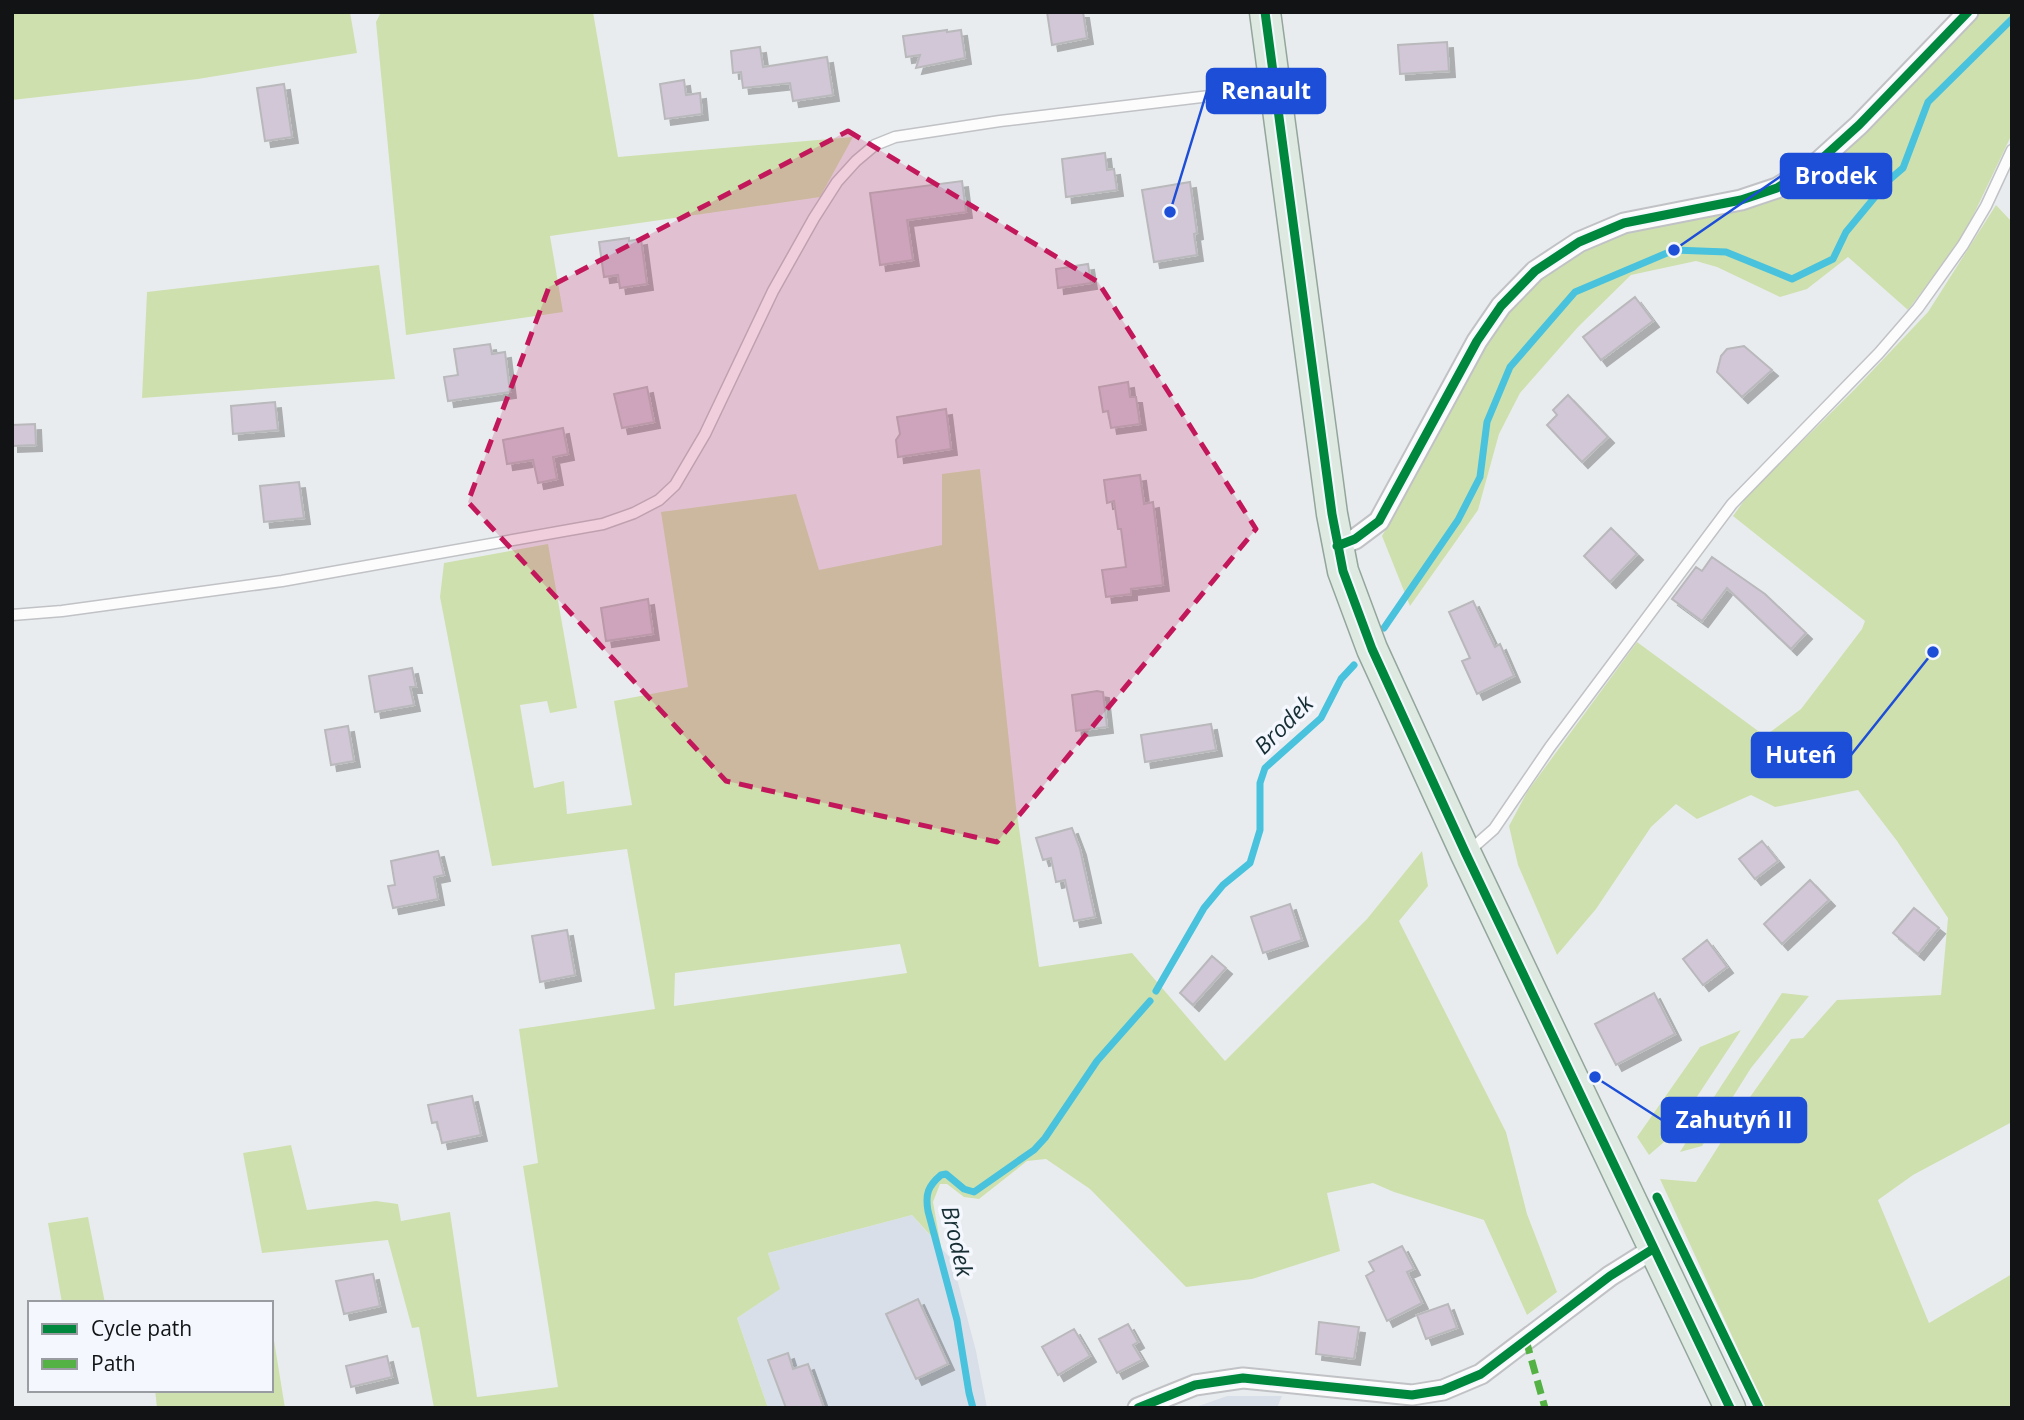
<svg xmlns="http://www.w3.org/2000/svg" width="2024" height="1420" viewBox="0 0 2024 1420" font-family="'Open Sans',sans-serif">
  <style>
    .built { fill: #d9dfe8 }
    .green { fill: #cfe0af; fill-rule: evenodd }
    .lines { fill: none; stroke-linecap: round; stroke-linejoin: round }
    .stream { stroke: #48c2dd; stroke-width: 7 }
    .building { fill: #d1c7d6; stroke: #b9b9bc; stroke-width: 2; filter: url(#shadow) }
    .service-casing { stroke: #c0c2c5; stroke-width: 13 }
    .minor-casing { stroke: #c0c2c5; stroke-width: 23 }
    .primary-casing { stroke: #93a69c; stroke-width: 33 }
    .service { stroke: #fcfcfd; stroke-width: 10 }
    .minor { stroke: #fcfcfd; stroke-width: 19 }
    .primary { stroke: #dee9e2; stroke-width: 30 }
    .quiet { stroke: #54b144; stroke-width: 7; stroke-dasharray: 14 7; stroke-linecap: butt }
    .cycleway-casing { stroke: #f4f8fe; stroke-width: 13 }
    .cycleway { stroke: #00873e; stroke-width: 9 }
    .marked { fill: #c2185b; fill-opacity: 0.2; stroke: #c2185b; stroke-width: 5; stroke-dasharray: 14 9; stroke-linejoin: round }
    .labels { text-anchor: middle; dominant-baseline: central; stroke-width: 7; stroke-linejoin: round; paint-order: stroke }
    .water-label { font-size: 23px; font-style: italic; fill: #172e35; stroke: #f4f8fe }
    .leader { fill: none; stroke: #1d4ed8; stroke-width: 2.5 }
    .callout-dot { fill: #1d4ed8; stroke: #f4f8fe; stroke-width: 2.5 }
    .callout { fill: #1d4ed8; stroke: #1d4ed8; stroke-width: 2.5 }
    .callout-label { font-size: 23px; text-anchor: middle; font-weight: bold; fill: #fff }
  </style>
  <defs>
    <filter id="shadow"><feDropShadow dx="6" dy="6" stdDeviation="0" flood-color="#0004"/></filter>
  </defs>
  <rect width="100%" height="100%" fill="#e9ecef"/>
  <path class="built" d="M912 1215 952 1260 976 1351 987 1408H768L737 1318 779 1289 768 1253Z
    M1227 1396H1282L1277 1408H1193Z"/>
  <path class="green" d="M12 12H350L357 53 198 79 12 100Z
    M381 12H593L618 157 853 137 820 197 550 236 563 312 406 335 376 22Z
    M1977 12H2012V134L1963 237 1908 310 1848 257 1807 289 1780 297 1717 267 1696 261 1631 275 1578 327 1520 393 1499 434 1478 510 1410 606 1382 536 1429 452 1462 381 1497 321 1529 285 1576 252 1624 231 1738 211 1786 192Z
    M1996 205 2012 222V1122L1913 1175 1878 1200 1929 1323 2012 1274V1408H1765L1660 1179 1696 1182 1743 1107 1791 1039 1803 1038 1837 1000 1941 995 1948 918 1897 841 1858 790 1775 807 1751 795 1697 819 1676 804 1651 827 1596 909 1557 955 1518 865 1509 826 1527 792 1637 642 1765 736 1801 709 1862 629 1865 621 1733 516 1748 495 1855 389 1928 312Z
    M379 265 395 379 142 398 147 292Z
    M980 469 1016 807 1039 967 1132 953 1225 1061 1367 919 1422 851 1428 886 1399 921 1506 1132 1527 1214 1557 1292 1527 1315 1484 1220 1394 1192 1373 1183 1327 1193 1340 1251 1252 1279 1186 1287 1090 1189 1046 1159 1027 1161 979 1199 964 1197 947 1184H940L933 1202 941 1247 912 1215 768 1253 780 1289 737 1318 768 1408H434L419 1327 412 1328 388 1240 262 1253 243 1153 291 1145 307 1210 376 1201 398 1204 401 1221 450 1212 477 1397 558 1387 523 1166 538 1163 519 1029 655 1009 627 849 492 866 440 597 444 563 548 544 577 708 550 713 547 701 520 705 534 788 564 781 567 814 632 805 614 701 688 687 661 512 796 494 819 570 942 545V474ZM900 944 907 973 674 1006 675 973Z
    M1782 993 1809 996 1751 1068 1702 1146 1680 1152 1712 1100Z
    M1741 1030 1671 1136 1649 1155 1637 1137 1700 1047Z
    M88 1217 105 1303H62L48 1223Z
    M271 1322 285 1408H157L155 1390H271Z"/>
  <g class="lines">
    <path class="stream" d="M1384 628 1458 520 1480 477 1487 422 1510 367 1575 292 1674 250 1726 252 1792 279 1833 259 1846 232 1889 180 1903 168 1928 102 2012 19
      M1156 991 1204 908 1223 885 1250 863 1260 830V783L1265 768 1321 718 1341 679 1354 665
      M973 1408 969 1393 957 1320 928 1211C925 1194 928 1186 941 1175L946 1174 964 1189 974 1192 1034 1150 1045 1138 1097 1061 1150 1001"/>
  </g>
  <path class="building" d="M1047 12H1083L1087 38 1052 45Z
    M947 30V32L961 30 965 58 916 68 920 55 906 57 903 36Z
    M1447 42 1449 71 1400 74 1398 45Z
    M760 47 763 67 827 57 833 95 793 101 790 83 743 88 741 72 733 73 731 51Z
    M684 80 686 95 700 93 702 114 665 119 660 84Z
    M284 84 292 137 265 141 257 88Z
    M1105 153 1107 170 1114 169 1117 190 1066 197 1062 159Z
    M962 181 966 212 907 220 913 260 880 265 870 193Z
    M1190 182 1197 233 1194 234 1197 255 1154 262 1142 190Z
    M629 238V241L641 239 647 284 620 288 618 275 604 277 599 242Z
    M1088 264 1091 283 1058 288 1056 269Z
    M1635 297 1653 321 1601 360 1583 337Z
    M490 344 492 354 505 352 510 392 448 401 444 377 458 375 454 349Z
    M1744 346 1772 370 1742 397 1717 372 1721 356 1727 349Z
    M1128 382 1130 397H1136L1140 424 1111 428 1108 411 1103 412 1099 387Z
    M647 387 654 422 622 428 614 394Z
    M1568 395 1608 437 1582 462 1547 425 1557 415 1553 410Z
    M275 402 278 430 233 434 231 406Z
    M946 409 951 449 898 457 896 440 900 434 897 417Z
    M35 424 36 445 12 446V425Z
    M563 428 568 454 553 457 557 479 538 483 533 460 507 464 503 440Z
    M1140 475 1144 504 1153 502 1163 585 1131 589V594L1106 597 1102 570 1126 567 1121 529H1118L1114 501 1107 503 1104 480Z
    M299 482 304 518 264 522 260 486Z
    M1611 528 1637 554 1610 582 1584 556Z
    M1712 557 1765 594 1806 633 1791 649 1727 588 1702 621 1672 599 1696 567 1702 571Z
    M648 599 653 634 606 641 601 608Z
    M1473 601 1495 647 1500 644 1514 676 1477 694 1462 661 1470 658 1449 612Z
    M412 668 416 687H410L414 705 375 712 369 676Z
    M1097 691 1103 692 1107 727 1076 731 1072 695Z
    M1211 724 1216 750 1145 762 1141 735Z
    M348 726 354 761 331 765 325 730Z
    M1072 828 1080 849 1095 917 1074 921 1065 880 1056 882 1051 858 1043 860 1036 838Z
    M1762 841 1778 861 1755 879 1739 859Z
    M438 851 444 875 434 877 438 899 393 908 388 886 395 885 391 861Z
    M1810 880 1829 900 1782 944 1764 924Z
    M1290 904 1302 940 1263 953 1251 917Z
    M1914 908 1939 928 1918 954 1893 933Z
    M567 930 575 975 540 982 532 936Z
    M1707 940 1727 967 1703 985 1683 959Z
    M1212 956 1226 968 1193 1005 1180 993Z
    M1654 993 1675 1034 1616 1065 1595 1024Z
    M472 1096 481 1135 442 1143 437 1122 432 1123 428 1105Z
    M1402 1246 1414 1269 1407 1272 1422 1303 1387 1321 1366 1276 1374 1271 1369 1262Z
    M373 1274 380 1306 344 1314 336 1281Z
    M918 1299 948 1364 916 1379 886 1314Z
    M1448 1304 1457 1328 1426 1339 1417 1315Z
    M1319 1322 1359 1327 1354 1359 1316 1354Z
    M1128 1324 1138 1342 1133 1345 1142 1360 1117 1373 1099 1339Z
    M1074 1329 1090 1356 1058 1375 1042 1347Z
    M788 1353 793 1369 808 1364 824 1408H786L768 1360Z
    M387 1356 392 1377 351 1387 346 1366Z"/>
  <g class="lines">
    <defs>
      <path id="service" d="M12 615 62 611 282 581 603 524 634 513 659 500 675 485 705 434 773 291 814 218 837 182 856 161 875 145 895 137 1000 121 1235 93 1271 85
        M1469 851 1494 829 1550 747 1732 504 1879 353 1918 308 1963 245 1986 206 2012 150"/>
      <path id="minor" d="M1337 546 1355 539 1379 521 1477 341 1501 306 1535 271 1579 242 1624 223 1741 200 1777 188 1816 164 1859 125 1968 12
        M1138 1408 1195 1385 1243 1378 1412 1395 1443 1390 1481 1374 1610 1276 1653 1249"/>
      <path id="primary" d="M1265 12 1332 514 1343 571 1372 649 1466 854 1730 1408"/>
    </defs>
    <use href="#service" class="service-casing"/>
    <use href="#minor" class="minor-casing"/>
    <use href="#primary" class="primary-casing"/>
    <use href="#service" class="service"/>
    <use href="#minor" class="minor"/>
    <use href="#primary" class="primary"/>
    <path class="quiet" d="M1526 1340 1545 1408"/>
    <defs>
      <path id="cycleway" d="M1265 12 1332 514 1343 571 1372 649 1466 854 1730 1408
        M1337 546 1355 539 1379 521 1477 341 1501 306 1535 271 1579 242 1624 223 1741 200 1777 188 1816 164 1859 125 1968 12
        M1657 1197 1759 1408
        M1138 1408 1195 1385 1243 1378 1412 1395 1443 1390 1481 1374 1610 1276 1653 1249"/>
    </defs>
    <use href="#cycleway" class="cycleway-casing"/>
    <use href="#cycleway" class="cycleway"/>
  </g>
  <path class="marked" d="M848 131 1098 282 1256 529 997 842 726 781 468 502 549 287Z"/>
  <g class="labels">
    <g class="water-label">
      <text transform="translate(1283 724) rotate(-45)">Brodek</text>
      <text transform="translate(958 1241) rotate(77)">Brodek</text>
    </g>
  </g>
  <path class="leader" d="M1170 212L1207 91M1674 250L1781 176M1933 652L1851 755M1595 1077L1662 1120"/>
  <g class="callout-dot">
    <circle cx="1170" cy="212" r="7"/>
    <circle cx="1674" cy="250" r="7"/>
    <circle cx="1933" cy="652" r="7"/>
    <circle cx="1595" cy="1077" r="7"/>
  </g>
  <g class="callout">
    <rect x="1207" y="69" width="118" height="44" rx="7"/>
    <rect x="1781" y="154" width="110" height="44" rx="7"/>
    <rect x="1752" y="733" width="99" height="44" rx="7"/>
    <rect x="1662" y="1098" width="144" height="44" rx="7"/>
  </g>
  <g class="callout-label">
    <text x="1266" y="99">Renault</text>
    <text x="1836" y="184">Brodek</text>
    <text x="1801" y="763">Huteń</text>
    <text x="1734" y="1128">Zahutyń II</text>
  </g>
  <rect width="2024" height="1420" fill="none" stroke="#111315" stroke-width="28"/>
  <rect x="28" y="1301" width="245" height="91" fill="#f4f8fe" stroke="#999ca1" stroke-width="2"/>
  <rect x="42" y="1324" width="35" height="10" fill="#00873e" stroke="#999ca1" stroke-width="2"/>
  <text x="91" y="1336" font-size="21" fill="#111315">Cycle path</text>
  <rect x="42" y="1359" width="35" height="10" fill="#54b144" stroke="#999ca1" stroke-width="2"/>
  <text x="91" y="1371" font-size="21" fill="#111315">Path</text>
</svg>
